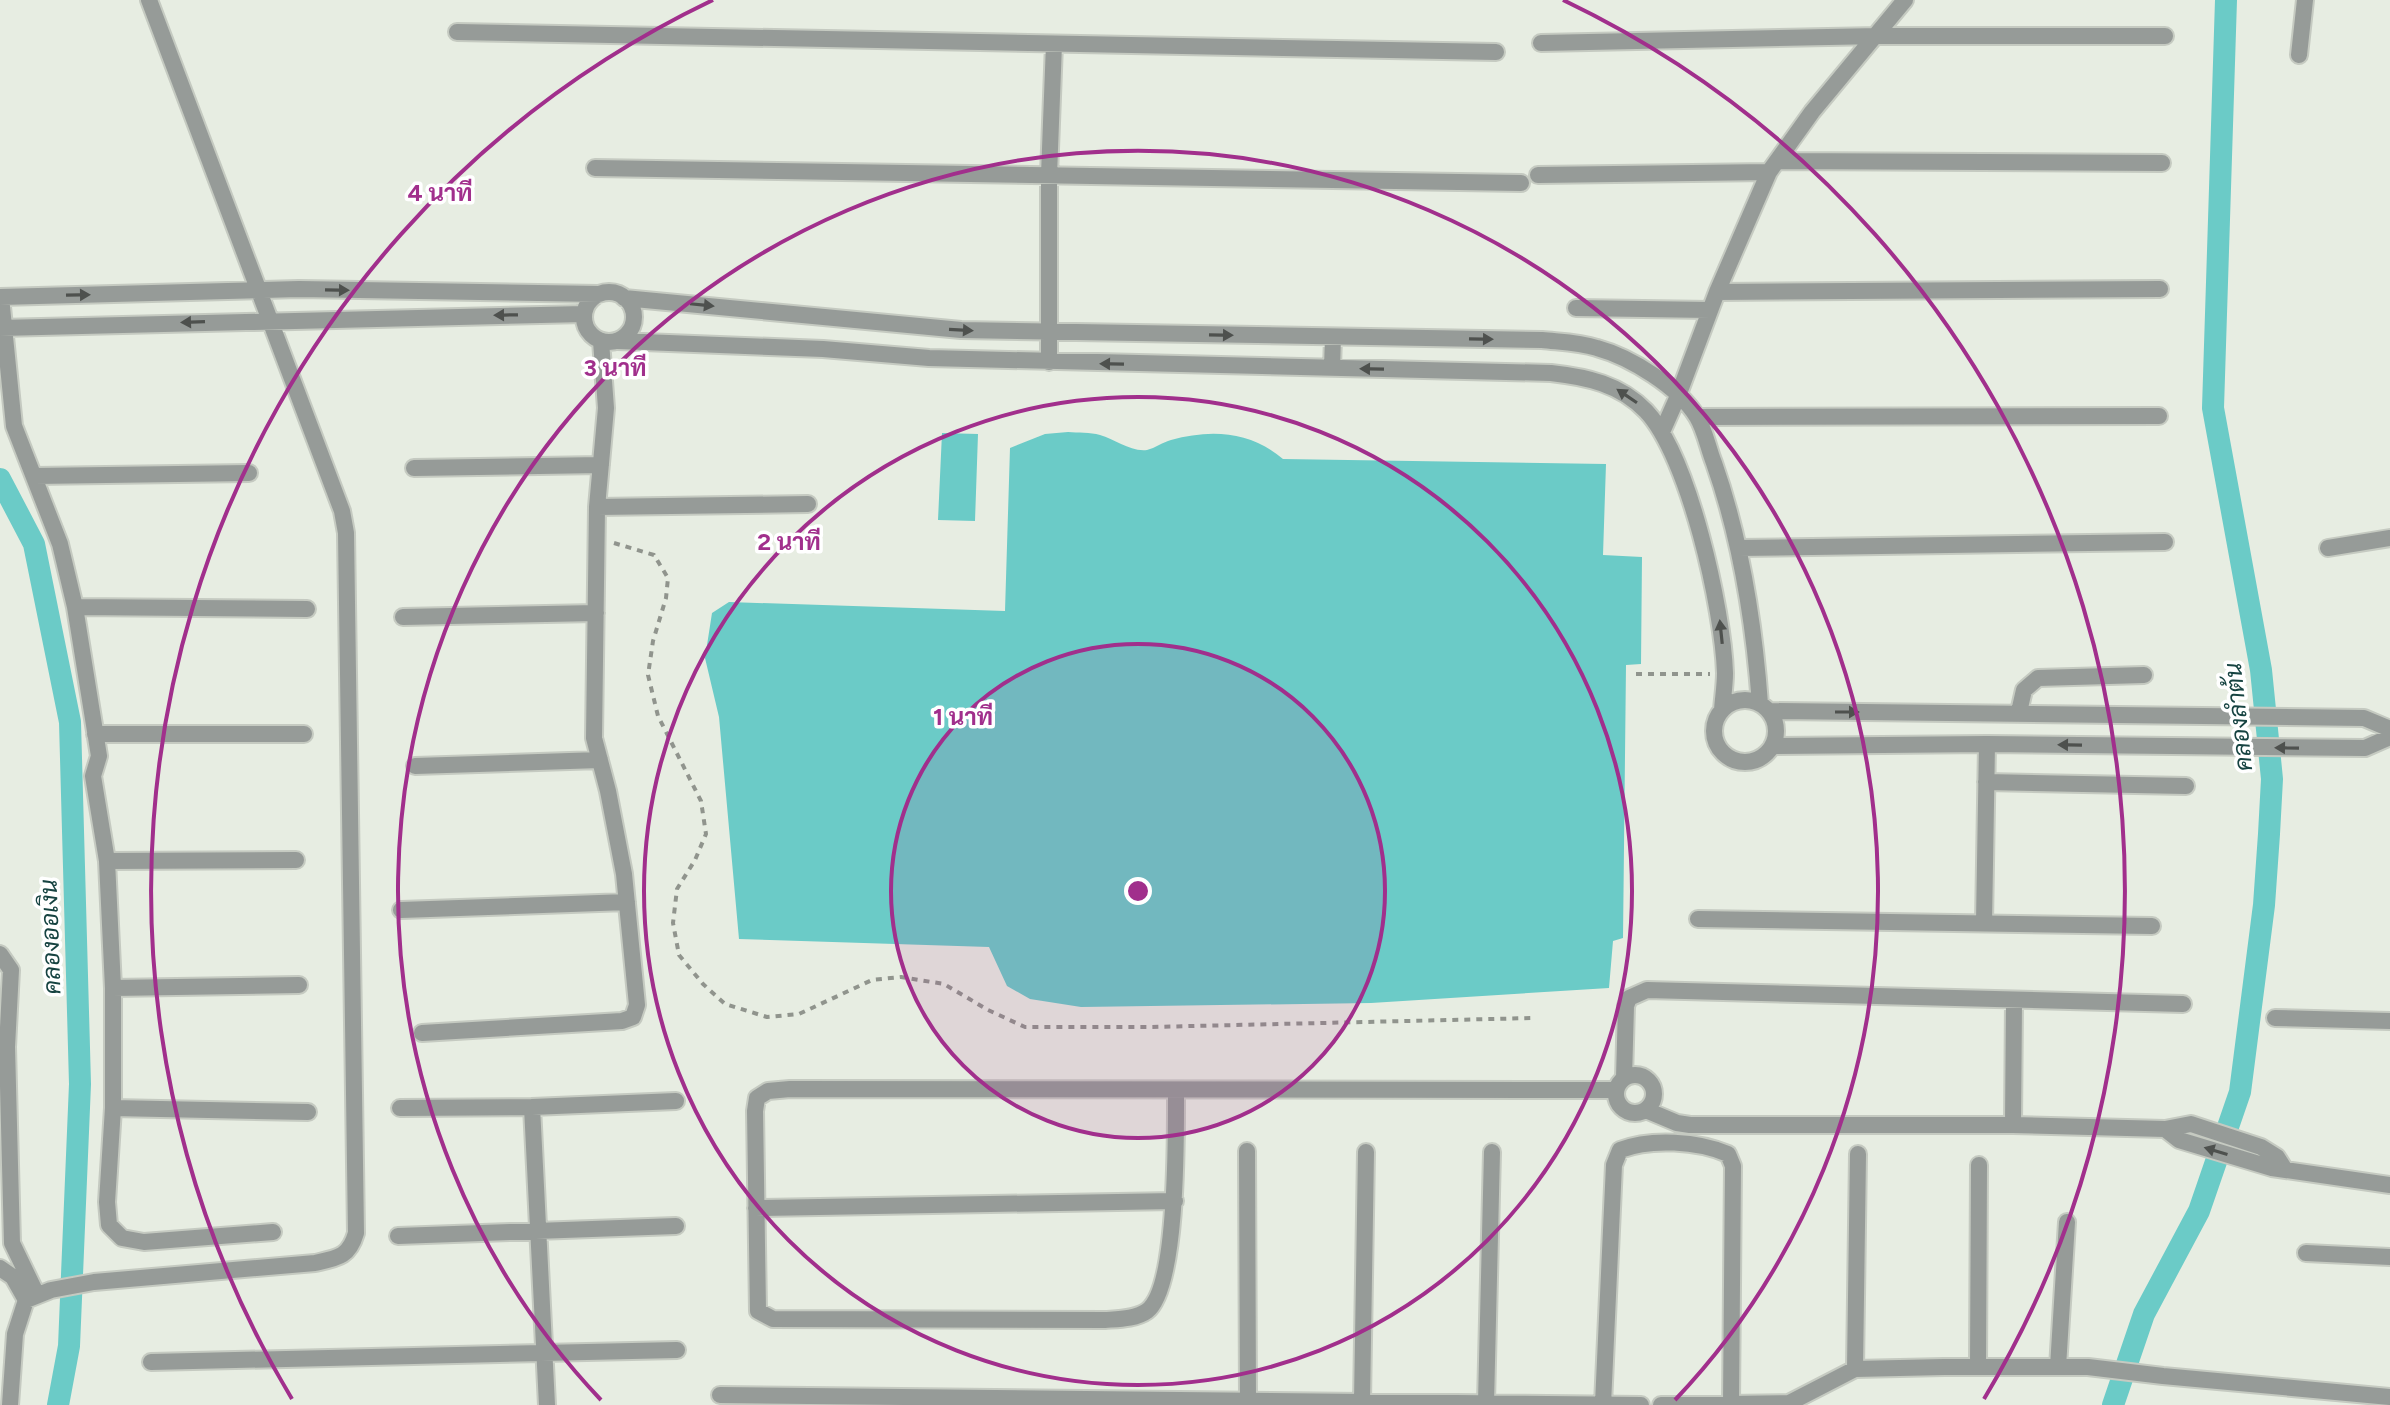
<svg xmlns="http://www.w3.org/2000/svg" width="2390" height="1405" viewBox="0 0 2390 1405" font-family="Figtree,Sarabun,sans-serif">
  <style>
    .water { fill: #6bcbc7 }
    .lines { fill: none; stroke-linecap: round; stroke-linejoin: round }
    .canal { stroke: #6bcbc7; stroke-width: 22 }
    .street-casing { stroke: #c5cac1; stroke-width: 20 }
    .path { stroke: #90948d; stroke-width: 4; stroke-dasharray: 6 6; stroke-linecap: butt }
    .street { stroke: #969b98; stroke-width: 16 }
    .oneway { fill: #4e514e }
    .ring { fill: none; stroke: #a12f8c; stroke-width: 4 }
    .labels { text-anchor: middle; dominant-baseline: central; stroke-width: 7; stroke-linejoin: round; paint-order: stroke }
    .water-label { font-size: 24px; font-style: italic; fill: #164341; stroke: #fff }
    .centre { fill: #a12f8c; stroke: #fff; stroke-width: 4 }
    .ring-label { font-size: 24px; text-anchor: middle; font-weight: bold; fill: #a12f8c; stroke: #fff; stroke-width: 7; stroke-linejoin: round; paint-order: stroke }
  </style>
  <rect width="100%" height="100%" fill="#e7ede2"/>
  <path class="water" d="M1068 432C1078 433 1090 432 1100 435 1115 439 1130 452 1147 450 1155 448 1163 442 1171 440 1211 429 1250 431 1283 459L1606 464 1603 555 1642 557 1641 664 1626 665 1623 938 1613 941 1609 988 1371 1003 1081 1007 1030 999 1007 986 989 947 739 939 719 717 705 658 712 613 729 602 1005 611 1010 448 1045 434Z
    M942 433 978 434 975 521 938 520Z"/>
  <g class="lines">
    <path class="canal" d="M0 479 34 544 70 722 80 1084 69 1346 58 1405
      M2113 1405 2144 1314 2199 1211 2240 1092 2264 905 2269 834 2272 779 2261 670 2213 408 2226 0"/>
    <defs>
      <path id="street" d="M457 32 1496 52
        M1541 43 1878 36H2165
        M2299 55 2305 0
        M1777 161 2162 163
        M595 168 1521 183
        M1538 175 1769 172
        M1717 292 2160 289
        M584 317a25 25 0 1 1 50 0a25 25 0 1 1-50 0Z
        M0 297 299 289 599 294
        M1 297 14 426 60 544 75 607 99 756 93 776 107 861 113 988V1108L107 1202 109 1225 122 1238 144 1242 273 1232
        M624 298 961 330 1542 340C1561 342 1579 342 1597 348 1630 357 1679 387 1697 417 1705 430 1708 448 1714 463 1741 540 1754 622 1760 704
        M1576 308 1710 310
        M0 328 584 314
        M618 341 823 349 929 358 1551 373C1587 377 1620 384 1646 411 1689 456 1723 610 1725 673 1725 685 1723 697 1722 710
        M1049 362V175L1054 44
        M1332 368 1333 337
        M1697 417 2159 416
        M1662 432 1678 396 1717 292 1769 172 1812 112 1905 0
        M414 468 601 465
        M35 476 249 473
        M597 507 808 504
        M1738 548 2165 542
        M2328 548 2390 538
        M75 607 307 609
        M403 617 596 613
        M1714 731a31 31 0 1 1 62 0a31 31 0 1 1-62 0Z
        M1769 711 2364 718 2390 729
        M2019 712 2024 690 2038 678 2144 675
        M95 734H304
        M1772 746 1987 744 2365 748 2390 737
        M415 766 600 760
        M1986 782 2186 786
        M107 861 296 860
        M401 910 627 902
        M1698 919 2152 926
        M1984 923 1987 744
        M0 954 11 970 7 1047 12 1243 37 1295
        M113 988 299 985
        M2275 1018 2390 1021
        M422 1033 622 1021 633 1017 637 1005 624 874 608 791 594 738 597 507 606 408 601 341
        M1616 1094a19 19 0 1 1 38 0a19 19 0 1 1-38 0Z
        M1624 1078 1626 1006 1629 998 1647 990 2183 1004
        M1176 1091C1176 1132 1178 1288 1147 1311 1136 1319 1118 1319 1105 1320L773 1319 758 1311 755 1111 757 1098 768 1091 790 1089 1616 1090
        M113 1108 308 1112
        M400 1108 532 1107
        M1646 1110 1677 1123 1690 1125H2013L2165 1129 2191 1124 2261 1147 2277 1157 2284 1168
        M2013 1125 2014 1002
        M2165 1129 2179 1140 2272 1168 2390 1185
        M1247 1151 1248 1400
        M756 1208 1175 1201
        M398 1236 676 1226
        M2306 1253 2390 1257
        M0 1268 13 1277 26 1300
        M151 1362 677 1350
        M1978 1367 1979 1165
        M2058 1367 2067 1222
        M1855 1369 1858 1154
        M720 1395 1641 1405
        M1362 1402 1366 1152
        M1486 1403 1492 1152
        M1603 1404 1614 1165 1620 1150C1651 1138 1698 1141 1728 1154L1733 1166 1731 1404
        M10 1405 15 1334 26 1300 51 1290 94 1282 315 1263C338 1258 349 1257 356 1233L346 533 342 511 149 0
        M547 1405 532 1107 676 1101
        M1661 1405 1789 1403 1855 1369 1944 1367H2088L2163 1376 2390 1397"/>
    </defs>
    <use href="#street" class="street-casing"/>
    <path class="path" d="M614 543 654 555 668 578 666 598 653 641 648 675 658 716 701 801 706 834 695 860 677 889 673 923 679 955 703 984 725 1004 767 1017 799 1014 872 980 901 977 944 984 988 1010 1025 1027H1151L1534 1018
      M1636 674H1710"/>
    <use href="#street" class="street"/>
  </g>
  <defs><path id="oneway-solid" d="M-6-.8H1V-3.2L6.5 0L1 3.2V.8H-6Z" transform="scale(2)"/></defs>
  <g class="oneway">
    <use href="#oneway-solid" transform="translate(337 290) rotate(1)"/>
    <use href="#oneway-solid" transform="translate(78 295) rotate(-1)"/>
    <use href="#oneway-solid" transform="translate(702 305) rotate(6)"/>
    <use href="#oneway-solid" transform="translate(506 315) rotate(179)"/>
    <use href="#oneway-solid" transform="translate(193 322) rotate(178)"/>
    <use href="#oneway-solid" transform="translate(961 330) rotate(3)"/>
    <use href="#oneway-solid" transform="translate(1221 335) rotate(1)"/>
    <use href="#oneway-solid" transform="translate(1481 339) rotate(1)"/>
    <use href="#oneway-solid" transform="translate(1112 364) rotate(-179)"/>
    <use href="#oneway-solid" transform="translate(1372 369) rotate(-179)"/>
    <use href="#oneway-solid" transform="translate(1627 396) rotate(-146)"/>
    <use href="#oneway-solid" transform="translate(1721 632) rotate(-96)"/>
    <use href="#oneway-solid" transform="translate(1847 712)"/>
    <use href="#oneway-solid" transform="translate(2070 745) rotate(-179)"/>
    <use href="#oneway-solid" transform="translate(2287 748) rotate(-179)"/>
    <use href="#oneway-solid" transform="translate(2216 1151) rotate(-163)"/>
  </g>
  <circle cx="1138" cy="891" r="247" fill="#a12f8c" fill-opacity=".12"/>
  <g class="ring">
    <circle cx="1138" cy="891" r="247"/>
    <circle cx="1138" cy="891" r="494"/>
    <path d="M601 1400A740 740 0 1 1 1675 1400"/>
    <path d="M292 1399A987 987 0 0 1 713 0M1563 0A987 987 0 0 1 1984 1399"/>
  </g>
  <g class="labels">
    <g class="water-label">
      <text transform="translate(2238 717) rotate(-96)">คลองลำต้น</text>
      <text transform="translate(50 937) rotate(-92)">คลองออเงิน</text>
    </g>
  </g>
  <circle cx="1138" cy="891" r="12" class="centre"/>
  <g class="ring-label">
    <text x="440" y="201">4 นาที</text>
    <text x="615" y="376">3 นาที</text>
    <text x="789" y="550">2 นาที</text>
    <text x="963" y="725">1 นาที</text>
  </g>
</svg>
